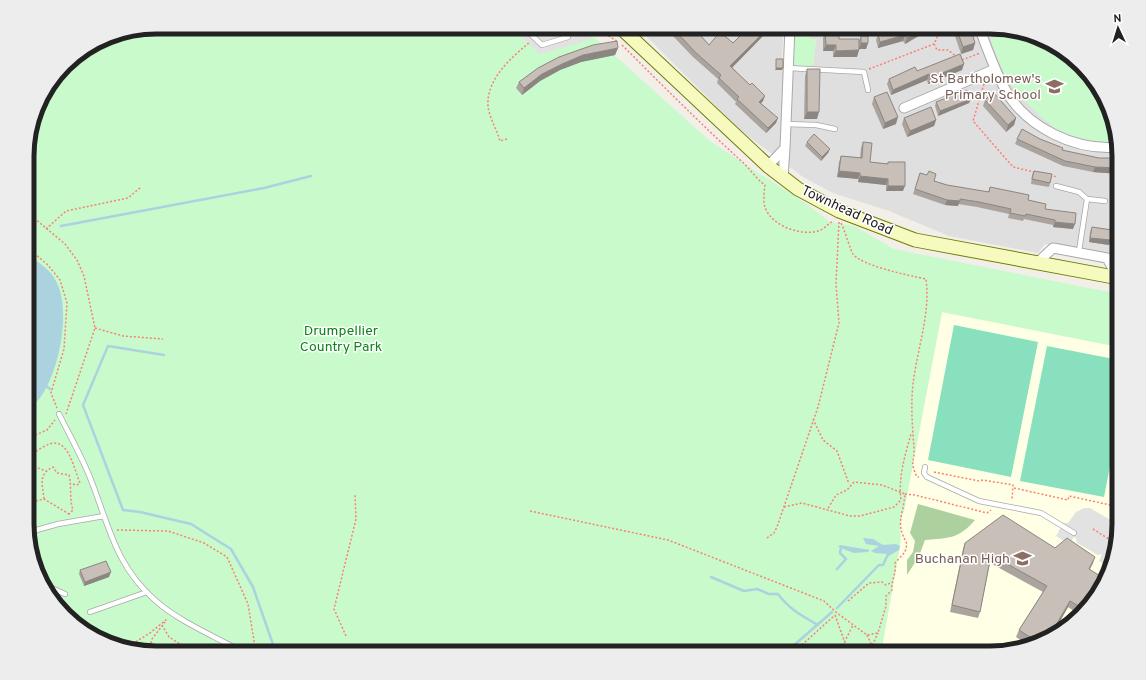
<svg xmlns="http://www.w3.org/2000/svg" width="1146" height="680" viewBox="0 0 1146 680" font-family="Overpass,sans-serif">
  <style>
    .residential { fill: #e0dfdf }
    .education { fill: #ffffe5 }
    .forest { fill: #add19e }
    .park { fill: #c8facc }
    .pitch { fill: #88e0be }
    .parking { fill: #e2e2e2 }
    .water { fill: #aad3df }
    .lines { fill: none; stroke-linecap: round; stroke-linejoin: round }
    .stream { stroke: #aad3df; stroke-width: 2.5 }
    .lane-casing { stroke: #a9a9a9; stroke-width: 6 }
    .street-casing { stroke: #a9a9a9; stroke-width: 11 }
    .secondary-casing { stroke: #707d05; stroke-width: 15 }
    .path { stroke: #fa8072; stroke-width: 1.5; stroke-dasharray: 2 2; stroke-linecap: butt }
    .lane { stroke: #fff; stroke-width: 4.5 }
    .street { stroke: #fff; stroke-width: 9 }
    .secondary { stroke: #f7fabf; stroke-width: 13 }
    .wall { fill: #aba49e }
    .shaded-wall { fill: #8b8681 }
    .building { fill: #c7bfb8; stroke: #8b8681 }
    .labels { text-anchor: middle; dominant-baseline: central; stroke-width: 3; stroke-linejoin: round; paint-order: stroke }
    .education-label { font-size: 14px; fill: #785e54; stroke: #fff; text-anchor: end }
    .street-label { font-size: 14px; fill: #222; stroke: #fff }
    .park-label { font-size: 14px; fill: #0c8416; stroke: #fff }
    .rim { fill: none; stroke: #222; stroke-width: 5 }
  </style>
  <rect width="100%" height="100%" fill="#f2efe9"/>
  <path class="residential" d="M637 27H776L783 35 782 64 813 65 816 39H810L811 27H990L1054 44 1097 85 1119 148V263L1110 256 1045 244 1038 253 949 236 889 211 833 193 803 177 740 130Z"/>
  <path class="education" d="M942 312 1119 347V532L1102 588 1054 636 998 653H881L900 546 899 520 904 511Z"/>
  <path class="forest" d="M918 504 975 520C959 539 948 538 925 540L919 556 907 575V560L913 552 915 541 910 533Z"/>
  <path class="park" d="M156 27H583L711 142 805 203 830 222 854 226 894 249 1119 294V347L942 312 904 511C898 524 902 531 900 546L881 653H156L91 636 49 595 28 540V140L40 99 71 59 107 37Z
    M797 27H811L810 39H816L813 66 792 65 793 32Z
    M1019 35 1054 44 1097 85 1117 142C1101 144 1071 137 1057 129 1044 121 1017 94 1009 81 1000 68 996 53 990 38Z"/>
  <path class="pitch" d="M954 325 1038 342 1011 477 928 460Z
    M1047 346 1119 360V421L1104 497 1020 481Z"/>
  <path class="parking" d="M510 27H578L592 39 540 54Z
    M1084 508H1090L1119 525V532L1108 567 1099 561 1102 554 1098 555 1077 543 1076 538 1074 537 1069 544 1056 536 1063 523H1068L1076 512Z"/>
  <path class="water" d="M28 256C39 262 52 271 57 283 71 313 59 372 40 398 37 402 32 405 28 408Z
    M863 538 873 539 883 545 896 544 900 546 899 550 887 557V554L875 553 871 551 879 546 866 544Z
    M840 545 870 550 868 552 854 553 838 547Z"/>
  <g class="lines">
    <path class="stream" d="M61 226 264 188 311 176
      M164 355 108 346 83 405 123 510 140 512 191 524 231 549 253 587 276 653
      M46 386 50 389
      M837 569 846 559 840 553 841 548
      M711 577 744 591 757 589 769 594H778C789 609 802 616 818 625
      M837 608 879 565H883L888 554
      M785 653 832 612"/>
    <defs>
      <path id="lane" d="M523 27 542 45 568 37 558 27
        M788 68 864 72 868 90
        M786 124 816 125 835 129
        M1056 186 1079 192 1087 199 1105 201
        M1079 251 1087 199
        M59 414C70 436 82 457 91 480 109 526 116 567 156 601 178 621 218 638 245 653
        M925 467 924 473 927 477 979 501 1041 513 1074 533
        M33 531 58 524 104 516
        M30 545 35 531
        M45 585 65 594
        M90 612 147 592"/>
      <path id="street" d="M979 27C987 48 994 69 1005 89 1026 128 1076 151 1118 147
        M904 108 995 69
        M768 166 785 148 790 27
        M783 178 785 148
        M1038 262 1053 248 1107 258 1118 278"/>
      <path id="secondary" d="M620 27 768 166 798 189 839 211 915 240 1119 278"/>
    </defs>
    <use href="#lane" class="lane-casing"/>
    <use href="#street" class="street-casing"/>
    <use href="#secondary" class="secondary-casing"/>
    <path class="path" d="M595 27 618 42
      M934 44 937 50H948L957 57
      M622 45C661 84 699 122 739 159 749 167 755 178 765 185 764 192 763 202 765 207 771 226 801 236 818 231 825 229 828 223 834 221
      M962 60 980 53
      M869 69 934 44 942 27
      M984 84 973 121 1013 167 1034 172
      M507 139 500 141C497 130 489 117 488 106 486 79 512 57 530 42
      M1050 175 1057 177
      M28 213 65 244 77 260 84 276 95 328 66 414
      M841 223C845 231 850 249 853 254 862 266 911 276 926 279 930 311 920 340 915 371 910 396 912 423 914 448 915 463 909 460 917 477H919
      M46 229 66 211 128 198 141 187
      M28 248 48 265 60 280 67 303 64 349 51 393 57 408
      M95 328 123 336 163 339
      M813 419 823 440 837 451 849 484
      M28 438 47 430 55 420
      M28 460C32 453 38 450 45 446 68 433 73 467 80 483L77 485 72 484
      M28 462 30 465 46 471
      M934 472 979 481 983 480 1013 485 1012 500
      M1014 488 1068 500 1069 496 1119 507
      M905 494 915 495 987 513 991 510
      M44 499C43 485 37 475 53 467L57 473 69 475C72 487 69 498 73 510L69 514 70 515
      M28 503 44 499 69 514
      M28 505 34 517 33 524
      M784 507 802 503 850 516H860L894 507 901 500C898 478 905 455 911 434
      M530 511 668 540 824 601 837 613 867 635 878 633 886 606V596L892 590C891 580 897 572 895 563L905 552 907 544C895 522 903 517 905 494L882 485 854 482 847 490 836 495 827 510
      M1093 529 1115 543
      M117 530 168 531 204 543 227 557 248 604 256 653
      M767 538 774 533 777 527 818 407 839 323 836 284 839 222
      M848 601 869 583 882 582 886 585 891 583
      M835 615 845 643
      M162 625 169 637 183 646 185 653
      M867 635 872 646
      M346 636 334 609 356 519 355 494
      M129 646 150 633 167 619
      M149 651 152 639 165 622
      M793 653 835 615
      M839 653 853 625
      M871 653 872 646 878 633"/>
    <use href="#lane" class="lane"/>
    <use href="#street" class="street"/>
    <use href="#secondary" class="secondary"/>
  </g>
  <path class="wall" d="M657 27H693L709 45 733 43 739 37 730 28V27H759L762 37 732 67 763 101 761 103 776 123 766 133 735 104 736 102 717 83 718 79 693 57 669 32 666 36Z
    M897 27H934L905 44 903 41 878 48 876 40 878 34 897 28Z
    M952 27H970L975 43 973 50 961 54Z
    M825 32 839 39 859 41 861 36 868 43 866 49H859L857 57H833V51H823V38Z
    M618 48 615 55 581 62 560 70 540 81 522 95 516 88 519 82Z
    M807 69 817 119H804L805 76Z
    M962 70 928 84 927 80 891 95 887 84 889 79 917 71Z
    M874 97 896 124 883 129 872 104Z
    M971 99 969 103 938 116 935 106 936 102Z
    M985 100 1016 118 1014 125 1006 132 983 106Z
    M904 118 936 120 934 126 907 137 902 124Z
    M1017 139H1040L1062 150 1099 158H1119V174L1093 172 1063 166 1015 144Z
    M807 142 830 149 828 153 821 161 805 146Z
    M863 142 870 162 888 164V162L903 191H886V185L858 182V179L837 177 839 162 841 156 860 158 861 148Z
    M1034 171 1050 183 1049 187 1031 184 1032 175Z
    M920 173 934 181 947 185 988 192 990 187 1028 200 1073 229 1053 227V225L1024 219 1023 221 1008 218 1009 214 977 207 958 204V206L945 205 913 194Z
    M1092 227 1111 240 1109 245 1089 242 1090 232Z
    M965 543 1055 548 1093 563 1090 569 1102 588 1077 613 1068 607 1051 637 1027 644 1016 637 1019 630 1043 592 990 563 980 612 978 618 950 612 963 549Z
    M80 570 109 577 84 586 79 574Z"/>
  <path class="shaded-wall" d="M671 27 669 32 666 36 668 30Z
    M926 27H934L905 44 907 38Z
    M764 32 762 37 729 71 730 66Z
    M905 35 903 41 878 48 880 42Z
    M861 43H868L866 49H859Z
    M975 43 973 50 961 54 963 47Z
    M826 45H836L833 51H823Z
    M618 48 615 55 581 62 560 70 540 81 522 95 524 88 542 74 562 64 583 55Z
    M859 50 857 57H833L836 51Z
    M964 64 962 70 928 84 930 78Z
    M776 68H783L782 70H775Z
    M929 74 927 80 891 95 893 90Z
    M765 96 763 101 757 107 759 102Z
    M971 99 969 103 938 116 940 111Z
    M807 112H819L817 119H804Z
    M898 117 896 124 883 129 885 123Z
    M778 118 776 123 766 133 768 128Z
    M1016 118 1014 125 1006 132 1008 125Z
    M936 120 934 126 907 137 910 131Z
    M830 149 828 153 821 161 822 157Z
    M1095 167 1119 168V174L1093 172Z
    M839 171 860 173 858 179 837 177Z
    M860 176 888 179 886 185 858 182Z
    M888 186H905L903 191H886Z
    M947 200 960 201 958 206 945 205Z
    M1055 222 1075 224 1073 229 1053 227Z
    M1090 238 1111 240 1109 245 1089 242Z
    M1095 557 1093 563 1086 575Z
    M111 572 109 577 84 586 85 582Z
    M1070 601 1068 607 1051 637H1049Z"/>
  <path class="building" d="M664 27H671L668 30Z
    M672 27H693L709 45 720 32 733 43 743 33 736 27H759L764 32 730 66 750 85 752 83 765 96 759 102 778 118 768 128 737 99 739 97 719 78 721 75 695 52Z
    M901 27H926L907 38 905 35 880 42 878 34Z
    M956 27H970L975 43 963 47Z
    M839 31V39H859V50L836 51V45H826L825 32Z
    M861 36H868V43H861Z
    M617 41 618 48 583 55 562 64 542 74 524 88 519 82 538 68 559 57 593 45Z
    M960 54 964 64 930 78 929 74 893 90 889 79 915 67 917 71Z
    M776 59H783V68H776Z
    M807 69H820L819 112H807Z
    M967 90 971 99 940 111 936 102Z
    M887 92 898 117 885 123 874 97Z
    M993 92 1016 118 1008 125 985 100Z
    M931 107 936 120 910 131 904 118Z
    M1022 129 1040 139 1063 148 1062 150 1099 158H1119V168L1095 167 1065 161 1017 139Z
    M814 134 830 149 822 157 807 142Z
    M863 142 872 143 870 162 888 164V162H905V186H888V179L860 176V173L839 171 841 156 862 158Z
    M929 171 936 174 934 181 947 185 989 192 990 187 1029 195 1028 200 1046 204 1045 209 1076 213 1075 224 1055 222V220L1026 214 1025 216 1010 213 1011 209 979 202 960 199V201L947 200 915 189 920 173 927 175Z
    M1034 171 1052 174 1050 183 1032 179Z
    M1092 227 1112 230 1111 240 1090 238Z
    M1003 515 1055 548 1067 538 1095 557 1089 569 1105 579 1102 588 1082 608 1070 601 1049 637 1036 641 1019 630 1047 586 991 555 980 612 952 605 965 543Z
    M106 561 111 572 85 582 80 570Z"/>
  <defs>
    <symbol id="school-bare" viewBox="-9 -9 18 18"><path d="M0-5L7-2L0 1L-7-2ZM-4 1L0 2.5L4 1V4Q0 6-4 4Z" fill="#8d6e63" stroke="#fff" stroke-width="2.5" paint-order="stroke"/></symbol>
  </defs>
  <g fill-rule="evenodd">
    <use href="#school-bare" x="1042" y="74" width="25" height="25"/>
    <use href="#school-bare" x="1010" y="546" width="25" height="25"/>
  </g>
  <g class="labels">
    <g class="education-label">
      <text x="1041" y="79">St Bartholomew's<tspan x="1041" dy="16">Primary School</tspan></text>
      <text x="1010" y="559">Buchanan High</text>
    </g>
    <g class="street-label">
      <text transform="translate(847 211) rotate(25)">Townhead Road</text>
    </g>
    <g class="park-label">
      <text x="341" y="331">Drumpellier<tspan x="341" dy="16">Country Park</tspan></text>
    </g>
  </g>
  <path d="M0 0H1146V680H0ZM156 34H990A122 122 0 0 1 1112 156V524A122 122 0 0 1 990 646H156A122 122 0 0 1 34 524V156A122 122 0 0 1 156 34Z" fill="#ededed" fill-rule="evenodd"/>
  <path class="rim" d="M156 34H990A122 122 0 0 1 1112 156V524A122 122 0 0 1 990 646H156A122 122 0 0 1 34 524V156A122 122 0 0 1 156 34Z"/>
  <g transform="translate(1118 28) rotate(356)" stroke="#ffffff" stroke-width="3" paint-order="stroke">
  <path d="M0-3L7 15L0 10L-7 15Z" fill="#222222"/>
  <text y="-6" font-size="11" font-weight="bold" text-anchor="middle" fill="#222222">N</text>
  </g>
</svg>
